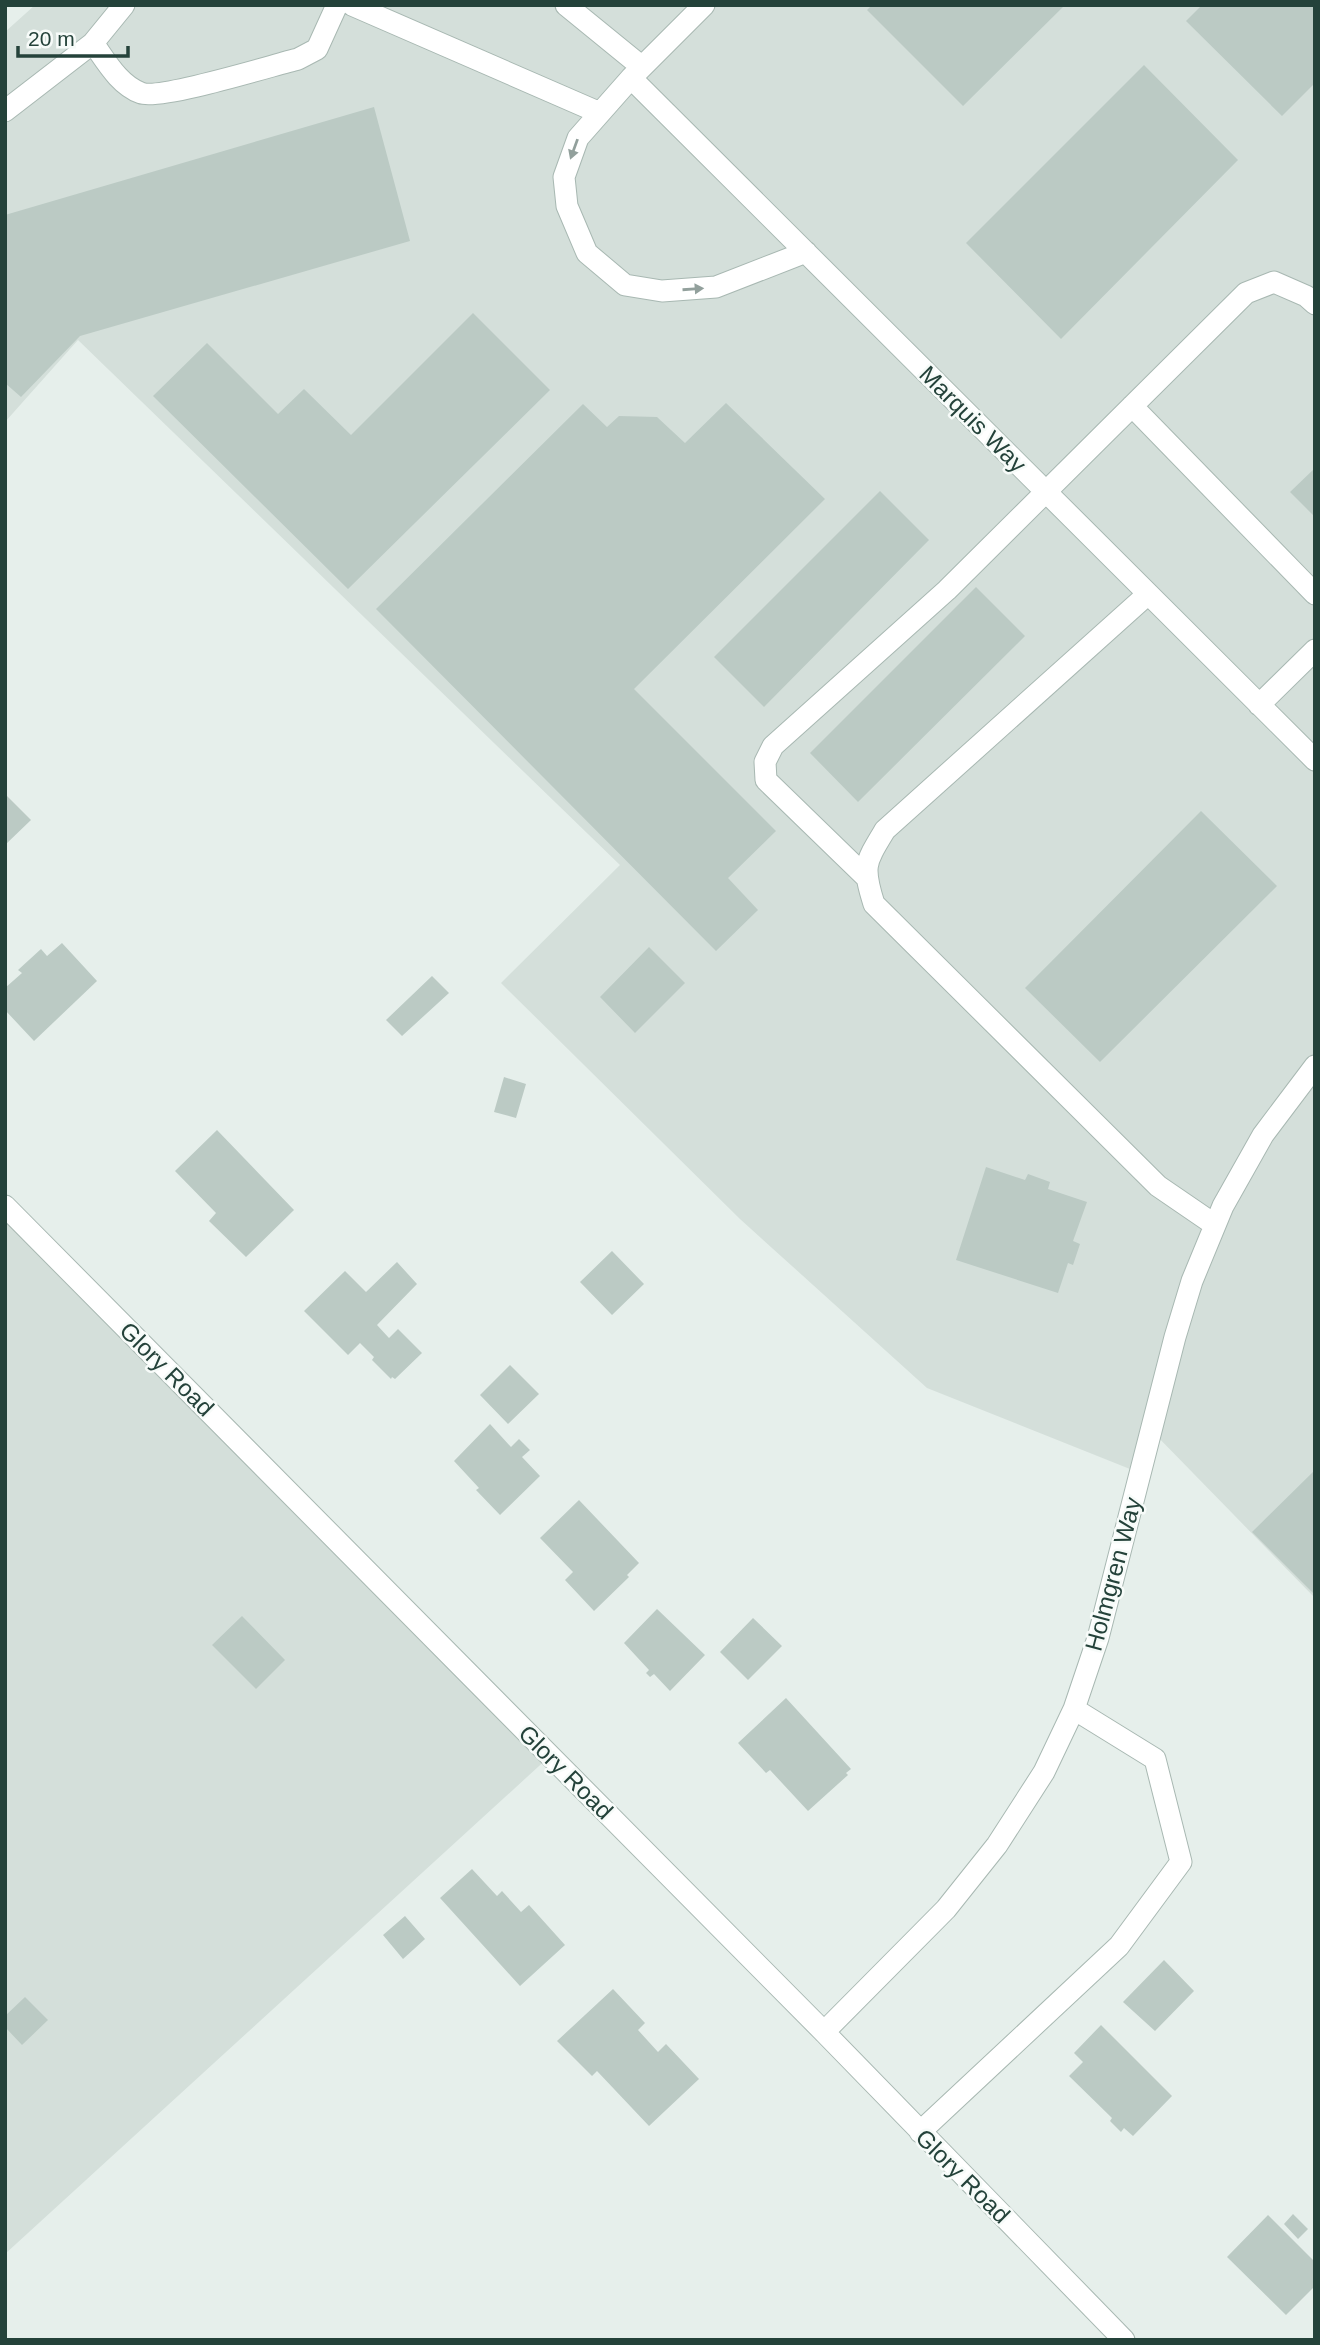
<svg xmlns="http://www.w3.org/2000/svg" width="1320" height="2345" viewBox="0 0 1320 2345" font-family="Arial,sans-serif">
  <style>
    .built { fill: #d4dfda }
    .building { fill: #bbcac4 }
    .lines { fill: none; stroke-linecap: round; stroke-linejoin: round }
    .minor-casing { stroke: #a8b8b2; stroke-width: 23 }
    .minor { stroke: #fff; stroke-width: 21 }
    .oneway { fill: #92a09c }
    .labels { text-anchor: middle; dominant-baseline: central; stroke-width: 5; stroke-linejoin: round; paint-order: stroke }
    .street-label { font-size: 24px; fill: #24423a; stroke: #f7fbf9 }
  </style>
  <rect width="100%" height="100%" fill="#e6efeb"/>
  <path class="built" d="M35 5H1315V1598L1152 1431 1140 1473 927 1388 740 1219 501 983 620 865 78 340 5 422V32Z
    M5 1206 550 1756 5 2254Z"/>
  <path class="building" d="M872 5H1065L963 106 867 10Z
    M1202 5H1315V83L1282 116 1186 21Z
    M1144 65 1238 160 1061 339 966 243Z
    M374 107 410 241 80 336 21 397 5 383V215Z
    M473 313 550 390 348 589 153 396 207 343 278 414 304 389 351 435Z
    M726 403 825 499 634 689 776 831 728 878 758 910 716 951 376 609 583 404 607 427 619 416 657 417 685 443Z
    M1315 468V517L1290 492Z
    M880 491 929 540 764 707 714 657Z
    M976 587 1025 636 858 802 810 753Z
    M5 794 31 820 5 845Z
    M1201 811 1277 886 1100 1062 1025 988Z
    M62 943 97 981 34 1041 5 1010V988L22 973 18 970 41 949 47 956Z
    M649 947 685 983 635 1033 600 997Z
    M432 976 449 993 402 1036 386 1020Z
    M504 1077 526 1084 516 1118 494 1112Z
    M217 1130 294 1210 246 1257 209 1221 216 1213 175 1171Z
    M986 1167 1025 1180 1028 1174 1050 1182 1048 1189 1087 1202 1073 1241 1080 1244 1073 1265 1068 1263 1058 1293 956 1260Z
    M612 1251 644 1284 612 1315 580 1282Z
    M397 1262 417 1284 377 1325 389 1338 398 1329 422 1353 395 1379 392 1377 391 1379 372 1360 374 1357 360 1343 348 1355 304 1311 345 1271 366 1292Z
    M510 1365 539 1394 508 1424 480 1395Z
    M490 1424 511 1447 519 1439 530 1450 522 1457 540 1476 500 1515 476 1490 479 1488 454 1461Z
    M1315 1470V1595L1252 1532Z
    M579 1500 639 1563 627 1575 629 1577 594 1611 565 1580 573 1572 540 1538Z
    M657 1609 705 1655 670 1691 654 1674 650 1677 646 1673 649 1670 624 1643Z
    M242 1616 285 1660 256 1689 212 1645Z
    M753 1618 782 1646 748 1680 720 1652Z
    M786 1698 851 1769 846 1773 848 1775 808 1811 770 1770 766 1773 738 1743Z
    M472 1869 497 1896 502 1891 521 1912 529 1905 565 1945 520 1986 440 1898Z
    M405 1916 425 1939 403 1959 383 1935Z
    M1164 1960 1194 1991 1155 2031 1123 2002Z
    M613 1989 645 2023 638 2030 658 2052 666 2044 699 2079 649 2126 597 2071 592 2076 557 2041Z
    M25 1997 48 2020 22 2045 5 2027V2016Z
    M1101 2025 1172 2096 1133 2136 1124 2128 1121 2132 1110 2121 1112 2118 1069 2076 1083 2062 1074 2053Z
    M1293 2214 1308 2229 1298 2239 1284 2224Z
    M1268 2215 1315 2262V2286L1286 2315 1227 2257Z"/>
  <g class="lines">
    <defs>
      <path id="minor" d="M352 5 600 113
        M566 5 642 67
        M704 5 631 78 578 138 564 177 567 206 587 253 625 285 662 291 716 287 806 252
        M93 43C106 61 119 85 141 93 161 100 270 66 298 59L317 49 337 5
        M631 78 1315 760
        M5 111 93 43 124 5
        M1132 406 1315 594
        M1148 594 885 830C865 863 862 866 874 904L1158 1186 1215 1225
        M1259 705 1315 650
        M866 877 766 780 765 762 773 746 947 590 1246 293 1274 282 1306 296 1315 304
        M5 1206 824 2032 1124 2340
        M824 2032 946 1909 997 1845 1044 1772 1074 1709 1098 1638 1175 1337 1192 1281 1223 1206 1263 1135 1315 1066
        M920 2132 1119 1946 1181 1862 1155 1759 1074 1709"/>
    </defs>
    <use href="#minor" class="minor-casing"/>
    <use href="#minor" class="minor"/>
  </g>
  <defs><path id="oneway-solid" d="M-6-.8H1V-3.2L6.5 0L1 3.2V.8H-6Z" transform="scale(1.75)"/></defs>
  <g class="oneway">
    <use href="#oneway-solid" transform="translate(574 149) rotate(110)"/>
    <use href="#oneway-solid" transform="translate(693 289) rotate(-4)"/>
  </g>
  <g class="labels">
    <g class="street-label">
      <text transform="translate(973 419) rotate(45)">Marquis Way</text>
      <text transform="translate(167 1369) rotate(45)">Glory Road</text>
      <text transform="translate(1113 1574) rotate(-75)">Holmgren Way</text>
      <text transform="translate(566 1772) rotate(45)">Glory Road</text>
      <text transform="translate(963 2176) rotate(45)">Glory Road</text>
    </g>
  </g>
  <rect width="1320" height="2345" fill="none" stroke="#24423a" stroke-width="14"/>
  <path d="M18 46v10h110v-10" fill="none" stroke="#24423a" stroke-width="3.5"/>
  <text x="28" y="46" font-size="21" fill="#24423a" stroke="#f7fbf9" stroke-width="5" paint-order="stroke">20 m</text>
</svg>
